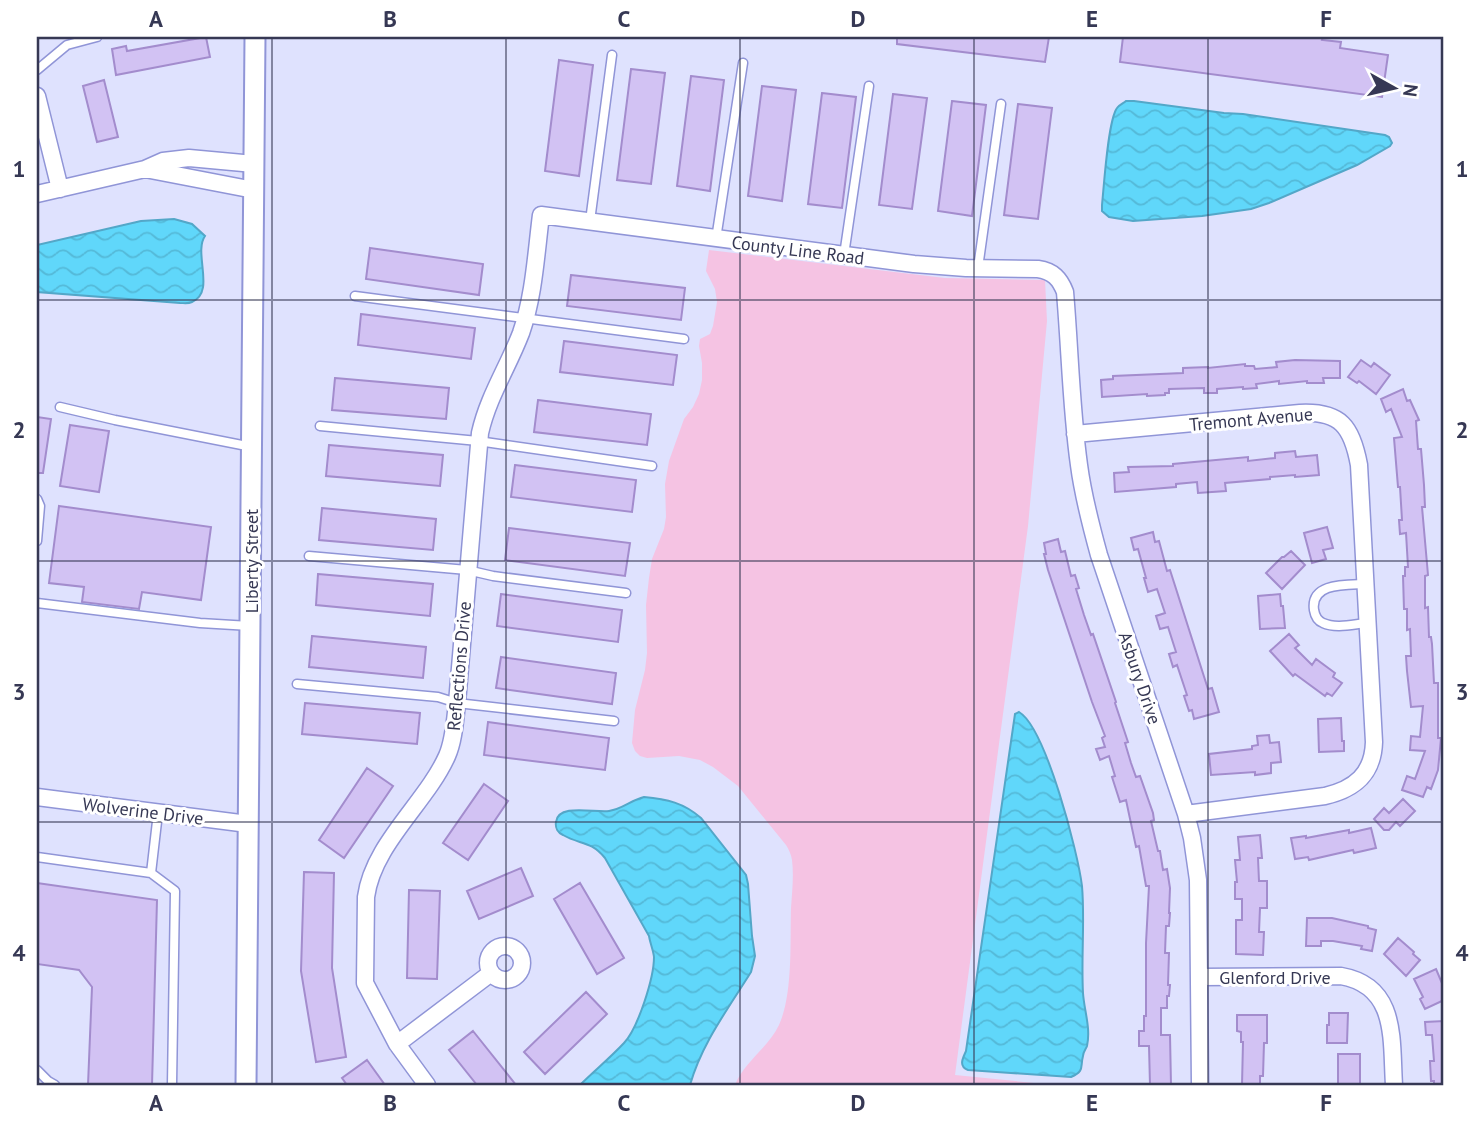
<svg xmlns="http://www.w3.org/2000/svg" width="1481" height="1122" viewBox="0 0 1481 1122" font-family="'PT Sans',sans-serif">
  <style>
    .grass { fill: #f5c3e3 }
    .water { fill: url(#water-waves); stroke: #53a7c8; stroke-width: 2 }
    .building { fill: #d2c2f3; stroke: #a38ccd; stroke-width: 2 }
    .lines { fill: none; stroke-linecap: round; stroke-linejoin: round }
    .service-casing { stroke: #9095d7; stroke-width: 11 }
    .minor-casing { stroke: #9095d7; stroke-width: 19 }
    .tertiary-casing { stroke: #9095d7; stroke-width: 23 }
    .service { stroke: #fff; stroke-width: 8 }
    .minor { stroke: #fff; stroke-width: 16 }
    .tertiary { stroke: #fff; stroke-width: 19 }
    .grid { fill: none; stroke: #363854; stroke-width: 2; stroke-opacity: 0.55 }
    .labels { text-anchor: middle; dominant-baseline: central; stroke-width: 6; stroke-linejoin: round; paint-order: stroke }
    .street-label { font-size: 18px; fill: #363854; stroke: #fff }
    .neatline { fill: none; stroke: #363854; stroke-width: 2.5 }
    .grid-label { font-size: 23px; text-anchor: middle; font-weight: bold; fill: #363854 }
  </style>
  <defs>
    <pattern id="water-waves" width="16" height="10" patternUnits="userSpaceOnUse" patternTransform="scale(1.75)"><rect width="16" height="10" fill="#60d7fa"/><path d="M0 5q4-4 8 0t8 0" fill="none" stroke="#54b9d8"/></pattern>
  </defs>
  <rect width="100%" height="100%" fill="#dfe2fe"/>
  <path class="grass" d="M709 250 945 278 1045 280 1047 321 1028 526 955 1075 1054 1085H735C744 1062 768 1048 779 1025 793 994 790 943 791 908 792 893 794 876 792 860 791 854 789 850 786 845L738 786 713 767 700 760 679 756 647 758 640 756 635 751 632 743 635 710 645 670 647 653 646 605 649 578 652 559 664 529 666 517 665 484 669 461 684 419 693 407 699 394 702 380V363L699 346 700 339 710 334 713 326 717 302 715 289 706 271Z"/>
  <path class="water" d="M1126 101H1134L1224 113 1243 114 1385 135 1389 137 1392 143 1390 146 1357 165 1269 203 1251 209 1202 216 1133 221 1109 217 1102 211V205C1104 186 1108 120 1117 108 1119 105 1124 103 1126 101Z
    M174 219 192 224 205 236C193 253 216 292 192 302 188 304 184 303 180 303L37 292V245L141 221Z
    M1019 712C1046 728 1078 853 1082 886 1085 921 1081 957 1083 993 1084 1010 1091 1028 1087 1046 1086 1049 1083 1052 1083 1056 1080 1067 1085 1071 1071 1077L968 1070C958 1066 963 1058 966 1051L1015 714Z
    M644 797C667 799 684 803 701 818L746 875 748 884 752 936 755 956 751 972C728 1009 702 1043 690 1085H580C594 1071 610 1058 624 1043 638 1028 654 978 654 957 653 949 650 943 649 936L605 858C590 840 580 845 563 835 558 833 555 828 556 822 558 803 595 813 609 811 623 809 631 800 644 797Z"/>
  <path class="building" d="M206 37 210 57 116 75 112 49 126 46 127 51Z
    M897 37H1049L1045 62 897 44Z
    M1123 37H1323L1322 40 1341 42 1340 48 1388 55 1382 97 1120 62Z
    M559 60 593 65 579 176 545 171Z
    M631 69 665 73 651 184 617 180Z
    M691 76 724 80 710 191 677 186Z
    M104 80 118 137 97 142 83 86Z
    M762 86 796 90 782 201 748 196Z
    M822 93 856 97 842 208 808 204Z
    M893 94 927 98 912 209 879 205Z
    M952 101 986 105 972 216 938 211Z
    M1018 104 1052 108 1038 219 1004 215Z
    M370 248 483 264 479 295 366 279Z
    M571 275 685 288 681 320 567 306Z
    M361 314 475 328 471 359 358 345Z
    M564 341 677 355 673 385 560 372Z
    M1295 360 1340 361V378H1323L1324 383H1307V381L1279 384V381L1256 384 1257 388 1243 389V387L1217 389V393H1204V388L1169 389V393H1165V395L1147 396V394L1102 397 1101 380 1113 379V376L1183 373V368L1208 367V368L1245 364V366H1254L1255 369 1277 367 1276 362Z
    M1361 360 1371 367 1374 363 1390 375 1376 394 1359 381 1357 383 1348 377Z
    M335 378 449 388 446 419 332 410Z
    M1403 389 1407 401 1410 400 1419 420 1416 421 1418 449H1421L1424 485 1425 507H1422L1428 575 1425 576V608L1428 607 1429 637H1431L1432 644 1434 683H1438V738H1441L1438 770 1431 789 1427 787 1423 797 1402 790 1407 776 1415 779 1425 751 1410 750 1411 736 1420 737 1423 706 1411 707 1407 671 1406 656H1411L1410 629 1407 630V609H1404L1403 576H1405V567H1408L1406 533 1400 534 1399 520H1402L1400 487H1398L1394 438 1402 437 1391 409 1386 412 1381 399Z
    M538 400 651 414 647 445 534 432Z
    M37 417 51 419 43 473H37Z
    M70 425 109 431 99 492 60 486Z
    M329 445 443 455 440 486 326 476Z
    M1295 451 1296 457 1317 455 1319 475 1295 477V475L1270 477V479L1225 483 1226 491 1198 493 1197 482 1176 484V487L1115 492 1114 473 1129 472 1128 467 1173 466V464L1248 457V461L1275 458V453Z
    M515 465 636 480 632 512 511 497Z
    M59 506 211 527 201 600 142 592 139 609 82 602 84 587 49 583Z
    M322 508 436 519 433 550 319 540Z
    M1327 527 1333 548 1323 550 1326 559 1312 563 1304 533Z
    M509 528 630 543 625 576 505 560Z
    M1153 532 1155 542 1159 541 1167 571 1170 570 1208 689 1212 688 1219 712 1194 719 1192 710 1189 711 1184 696 1187 695 1177 665 1173 667 1169 654 1176 652 1168 627 1160 629 1156 616 1165 613 1157 589 1148 592 1144 578H1146L1138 549 1134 550 1131 538Z
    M1058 539 1061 552 1065 551 1071 576 1075 575 1079 588 1076 589 1084 615 1091 635 1093 634 1116 702 1115 703 1128 742 1125 743 1131 763 1136 777 1140 776 1153 813 1154 820 1151 821 1158 851H1160L1163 870 1167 869 1170 888 1169 913H1170L1169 926H1166L1165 953H1169L1168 985H1170L1169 996H1167V1008H1161V1035H1170L1171 1085H1150L1149 1046H1139V1031H1144V1016H1146V943L1149 886H1146L1139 846 1136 847 1126 800 1120 802 1112 777 1115 776 1109 756 1100 760 1096 749 1105 747 1102 738 1105 736 1092 702 1048 570 1044 554H1046L1044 543Z
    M1291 551 1305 565 1282 589 1266 573 1282 557H1284Z
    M318 574 433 584 430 616 316 605Z
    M501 594 622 610 618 642 497 626Z
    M1280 594 1281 606H1283L1285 628 1260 629 1258 596Z
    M1289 634 1299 645 1295 648 1312 665 1316 659 1335 673 1333 677 1342 683 1332 696 1327 693 1325 696 1295 674 1293 676 1270 651Z
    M312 636 426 647 423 678 309 667Z
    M501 657 616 673 612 704 496 688Z
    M305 703 420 713 417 744 302 734Z
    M1341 718 1342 741H1344V751L1319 752 1318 719Z
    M488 722 609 738 605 770 484 755Z
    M1269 735 1270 743 1279 742 1281 762 1271 763V773L1255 775V772L1211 775 1209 754 1252 749V746L1258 745 1257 736Z
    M367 768 393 786 344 858 319 840Z
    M484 784 508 801 468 860 443 843Z
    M1403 799 1415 811 1400 826 1396 822 1389 830H1384L1374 819 1384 808 1389 813Z
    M1371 828 1376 848 1354 853 1353 850 1309 860 1308 857 1295 859 1291 838 1306 836V838L1349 830V833Z
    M1260 835 1262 858H1258L1259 881H1267V908H1260L1259 932H1264L1263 955 1236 954V920H1242V899H1235V882H1237L1235 860H1240L1238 837Z
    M521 868 533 896 479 919 467 891Z
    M304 872 334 873 332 968 346 1057 316 1062 301 971Z
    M37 883 157 900 152 1085H88L92 987 79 970 37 964Z
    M580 883 624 958 597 974 554 899Z
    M409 890 440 891 437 979 407 978Z
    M1307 918H1332L1368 926V928L1376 930 1372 951 1361 949 1362 946 1333 941H1321V946H1306Z
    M1398 938 1414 952 1413 954 1420 960 1406 976 1384 954Z
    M1436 969 1444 988V1000L1425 1009 1420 999 1423 997 1414 979Z
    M586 992 607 1014 545 1074 524 1052Z
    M1329 1013H1348L1347 1043H1327V1025H1329Z
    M1237 1015H1267V1043H1264L1263 1076H1260V1085H1242L1243 1042H1241V1032L1237 1031Z
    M1444 1021V1085H1434V1081H1431L1430 1061H1434L1432 1035H1426L1425 1022Z
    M473 1031 516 1085H477L449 1050Z
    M1338 1054H1360V1085H1338Z
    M367 1060 385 1085H347L342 1078Z"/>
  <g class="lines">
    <defs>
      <path id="service" d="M37 70 67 45 97 37
        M590 221 612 55
        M716 239 743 63
        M844 255 869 86
        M978 268 1001 104
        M355 296 684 339
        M60 407 115 420 252 447
        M320 426 478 441 652 466
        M37 499 40 506 37 541
        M309 556 467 570 493 576 626 593
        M1365 584C1348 585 1310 582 1314 610 1315 616 1318 621 1323 623 1336 629 1354 624 1367 623
        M37 603 200 623 250 626
        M297 684 438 697 457 703 614 721
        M158 813 151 873 175 891 172 1085
        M37 857 151 873
        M37 1070 48 1081 55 1085"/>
      <path id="minor" d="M37 96 60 189
        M254 190 145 169 163 161 189 158 254 164
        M37 194 145 169
        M1075 434 1300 413C1341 411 1352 427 1359 465L1374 742C1373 774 1355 789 1325 796L1186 814
        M37 797 248 824
        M488 963a17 17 0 1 1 34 0a17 17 0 1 1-34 0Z
        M1200 977 1341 976C1398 986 1391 1040 1394 1085
        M397 1044 491 973
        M427 1085 397 1044 365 983 366 897C373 844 426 803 447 756 454 740 455 720 457 703L480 433C488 397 508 367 521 333 534 296 536 254 541 215L914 264 966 268 1038 269C1053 271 1060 279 1065 292 1070 350 1071 408 1079 465 1083 496 1091 526 1099 555L1186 814 1192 838 1198 880 1200 1085"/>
      <path id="tertiary" d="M246 1085 255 37"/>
    </defs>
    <use href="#service" class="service-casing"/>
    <use href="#minor" class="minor-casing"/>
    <use href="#tertiary" class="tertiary-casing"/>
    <use href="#service" class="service"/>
    <use href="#minor" class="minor"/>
    <use href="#tertiary" class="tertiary"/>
  </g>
  <path class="grid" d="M272 37V1085M506 37V1085M740 37V1085M974 37V1085M1208 37V1085M37 300H1444M37 561H1444M37 822H1444"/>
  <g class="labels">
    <g class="street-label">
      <text transform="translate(798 250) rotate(7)">County Line Road</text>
      <text transform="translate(1251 419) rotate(-5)">Tremont Avenue</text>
      <text transform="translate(251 561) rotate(-90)">Liberty Street</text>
      <text transform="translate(459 666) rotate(-85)">Reflections Drive</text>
      <text transform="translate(1140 678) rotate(71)">Asbury Drive</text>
      <text transform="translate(143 811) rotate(7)">Wolverine Drive</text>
      <text x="1275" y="977">Glenford Drive</text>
    </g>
  </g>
  <rect width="1481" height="1122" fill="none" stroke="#ffffff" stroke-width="77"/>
  <g transform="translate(1394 88) rotate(98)" stroke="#ffffff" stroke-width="5" paint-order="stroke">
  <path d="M0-5L12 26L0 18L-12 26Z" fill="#363854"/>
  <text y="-10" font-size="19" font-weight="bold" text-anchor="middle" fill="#363854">N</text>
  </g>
  <rect x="38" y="38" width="1404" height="1046" class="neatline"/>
  <g class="grid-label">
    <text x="156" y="27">A</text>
    <text x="390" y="27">B</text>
    <text x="624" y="27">C</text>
    <text x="858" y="27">D</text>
    <text x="1092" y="27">E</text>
    <text x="1326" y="27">F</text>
    <text x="19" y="177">1</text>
    <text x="1462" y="177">1</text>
    <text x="19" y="438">2</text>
    <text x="1462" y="438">2</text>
    <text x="19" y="700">3</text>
    <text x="1462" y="700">3</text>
    <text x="19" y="961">4</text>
    <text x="1462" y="961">4</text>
    <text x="156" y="1111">A</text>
    <text x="390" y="1111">B</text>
    <text x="624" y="1111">C</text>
    <text x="858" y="1111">D</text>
    <text x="1092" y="1111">E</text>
    <text x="1326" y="1111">F</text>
  </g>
</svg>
